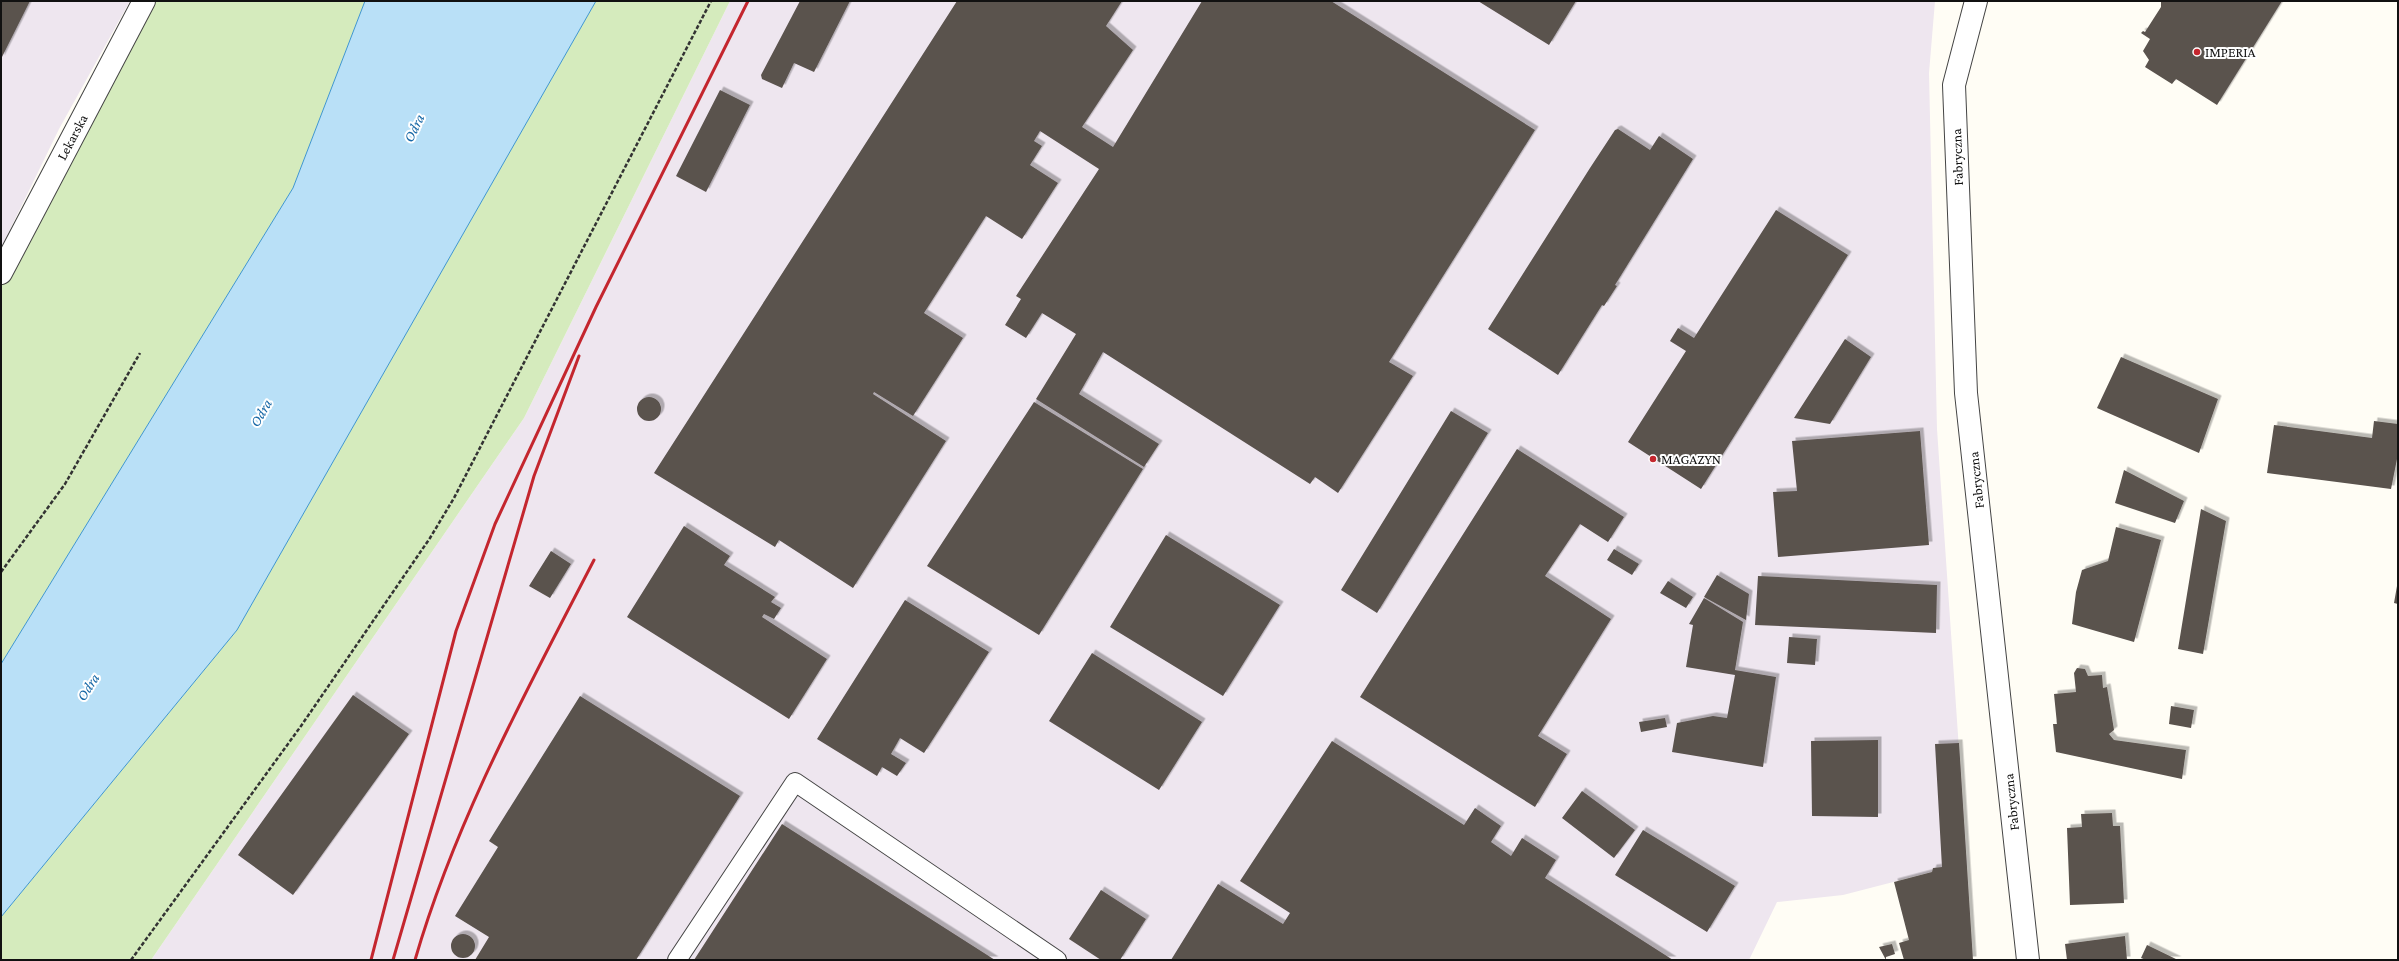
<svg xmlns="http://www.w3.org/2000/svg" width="2399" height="961" viewBox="0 0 2399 961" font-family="'Crimson Pro',serif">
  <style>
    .industrial { fill: #eee6ef }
    .green { fill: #d5ebbd }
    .water { fill: #b9e0f7; stroke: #3f96cf }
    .building { fill: #5a524d; filter: url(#shadow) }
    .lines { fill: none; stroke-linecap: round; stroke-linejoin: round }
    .service-casing { stroke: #444; stroke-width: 20 }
    .minor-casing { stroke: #444; stroke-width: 24 }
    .path { stroke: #333; stroke-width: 2.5; stroke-dasharray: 4 2; stroke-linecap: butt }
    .service { stroke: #fff; stroke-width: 18 }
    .minor { stroke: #fff; stroke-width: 22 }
    .rail { stroke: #c4262e; stroke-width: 3 }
    .poi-dot { fill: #c4262e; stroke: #fff; stroke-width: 1.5 }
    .labels { text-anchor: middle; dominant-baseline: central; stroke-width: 4; stroke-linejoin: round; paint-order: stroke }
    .poi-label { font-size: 14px; fill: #111; stroke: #fff; text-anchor: start }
    .street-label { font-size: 14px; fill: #111; stroke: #fff }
    .water-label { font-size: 15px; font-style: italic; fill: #1768a6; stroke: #fff }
  </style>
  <defs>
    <filter id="shadow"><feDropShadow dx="3.5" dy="-3.5" stdDeviation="0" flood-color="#0004"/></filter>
  </defs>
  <rect width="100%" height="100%" fill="#fffdf5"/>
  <path class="industrial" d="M1 1H130L59 129 1 248Z
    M730 1H1935L1929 73 1937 429 1967 866 1933 868 1932 872 1843 895 1777 902 1749 960H151L524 418Z"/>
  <path class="green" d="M132 1H365L293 188 1 664V248Z
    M596 1H730L524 418 151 960H1V917L237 630Z"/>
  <path class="water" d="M365 1H596L237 630 1 917V664L293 188Z"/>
  <path class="building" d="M1 1H30L1 59Z
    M800 1H850L814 72 794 63 782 88 762 79 761 75Z
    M957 1H1122L1106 26 1133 50 1082 127 1113 147 1202 1H1331L1535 130 1389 362 1413 376 1338 493 1315 477 1310 484 1103 352 1079 394 1159 444 1144 467 1036 399 1076 334 1042 313 1026 338 1005 325 1021 299 1016 296 1099 169 1040 131 1034 141 1042 146 1030 165 1058 183 1022 239 986 216 924 313 963 338 913 416 874 392 873 394 946 441 853 588 779 540 775 547 654 473Z
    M1478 1H1576L1549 45Z
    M2161 1H2282L2217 105 2176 79 2172 84 2145 67 2149 60 2143 51 2150 39 2141 33 2143 31 2145 32 2161 7Z
    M720 90 750 105 706 192 676 176Z
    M1618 129 1650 150 1659 136 1693 159 1615 285 1617 286 1604 306 1602 305 1558 375 1488 329 1590 168 1615 130Z
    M1776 210 1848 255 1701 489 1628 442 1686 351 1670 341 1678 328 1694 338Z
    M1845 339 1871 357 1830 424 1794 418Z
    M2121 357 2218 399 2199 453 2097 408Z
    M637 409a12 12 0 1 1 24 0a12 12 0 1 1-24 0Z
    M1034 402 1143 469 1039 635 927 566Z
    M1451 411 1488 433 1377 613 1341 590Z
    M2374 421 2398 424V454L2391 489 2267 473 2274 425 2372 438Z
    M1920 431 1929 545 1778 557 1773 492 1797 491 1792 441Z
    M1517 449 1624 517 1608 542 1580 524 1545 576 1611 619 1538 736 1567 754 1535 807 1360 697Z
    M2124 470 2184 501 2175 523 2115 503Z
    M2201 509 2226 521 2203 654 2178 649Z
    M684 526 730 556 724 565 775 597 771 602 781 608 774 619 764 614 762 617 827 659 789 719 627 617Z
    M2116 527 2161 540 2134 642 2072 624 2076 592 2082 570 2108 561Z
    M1166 535 1280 605 1223 696 1110 627Z
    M1614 549 1639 564 1632 575 1607 560Z
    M551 551 571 564 550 598 529 586Z
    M1717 575 1749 594 1746 620 1704 597Z
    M1758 576 1937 585 1936 633 1755 625Z
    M1668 581 1693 597 1686 608 1660 593Z
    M2397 586H2398V604L2394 603Z
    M1704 598 1743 622 1735 670 1776 677 1763 767 1672 752 1677 723 1713 716 1727 718 1735 675 1686 667 1693 625 1689 624Z
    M905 600 989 652 924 753 900 738 891 754 906 763 897 776 882 767 877 776 817 739Z
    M1789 637 1817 639 1815 665 1787 663Z
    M1092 653 1202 722 1159 790 1049 721Z
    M2077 668 2085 669 2088 676 2102 675 2103 688 2107 687 2114 730 2109 734 2114 740 2186 750 2182 779 2056 752 2053 724H2057L2054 694 2076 692 2074 673Z
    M353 695 409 734 293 895 238 855Z
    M580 696 740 796 636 960H475L489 937 455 916 498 847 489 841Z
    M2171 706 2194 710 2191 728 2169 724Z
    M1665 718 1667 727 1641 732 1639 722Z
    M1878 740V817L1812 816 1811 741Z
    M1332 741 1464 825 1475 808 1501 826 1491 842 1511 856 1522 838 1556 860 1545 878 1673 960H1171L1218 884 1283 924 1290 913 1240 881Z
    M1959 743 1973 960H1904L1899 943 1909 940 1894 882 1932 872 1933 868 1942 867 1935 744Z
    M1582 791 1635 830 1614 858 1562 818Z
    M2112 813 2113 826H2120L2124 903 2070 905 2067 828 2082 827 2081 814Z
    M782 824 995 960H694Z
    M1643 830 1735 886 1707 932 1615 875Z
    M1101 890 1146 919 1120 960H1101L1069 939Z
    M451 946a12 12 0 1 1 24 0a12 12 0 1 1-24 0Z
    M2125 936 2127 960H2067L2065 944Z
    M1892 944 1895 954 1886 957V960L1879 947Z
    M2147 945 2178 960H2146L2141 958Z"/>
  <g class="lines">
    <defs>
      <path id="service" d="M677 960 795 782 1057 960"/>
      <path id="minor" d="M1976 1 1954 85 1966 393 2028 960
        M1 273 144 1"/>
    </defs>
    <use href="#service" class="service-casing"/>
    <use href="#minor" class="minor-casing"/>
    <path class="path" d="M1 572 65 484 140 353
      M131 960 301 726 430 538 454 498 711 1"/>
    <use href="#service" class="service"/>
    <use href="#minor" class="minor"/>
    <path class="rail" d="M371 960 456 631 495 524 596 307 748 1
      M393 960 534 476 579 356
      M415 960C456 819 527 690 594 560"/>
  </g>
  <g class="poi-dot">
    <circle cx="2197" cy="52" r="4"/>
    <circle cx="1653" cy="459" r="4"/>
  </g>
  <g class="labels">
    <g class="poi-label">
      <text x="2205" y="52">IMPERIA</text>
      <text x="1661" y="459">MAGAZYN</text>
    </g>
    <g class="street-label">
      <text transform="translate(72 137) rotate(-62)">Lekarska</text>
      <text transform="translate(1957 157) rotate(-92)">Fabryczna</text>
      <text transform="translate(1976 480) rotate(-96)">Fabryczna</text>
      <text transform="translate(2011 802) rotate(-96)">Fabryczna</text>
    </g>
    <g class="water-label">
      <text transform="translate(414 128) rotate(-64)">Odra</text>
      <text transform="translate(261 413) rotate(-60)">Odra</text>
      <text transform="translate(88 687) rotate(-57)">Odra</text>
    </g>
  </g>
  <rect width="2399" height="961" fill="none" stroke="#111111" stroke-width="4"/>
</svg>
